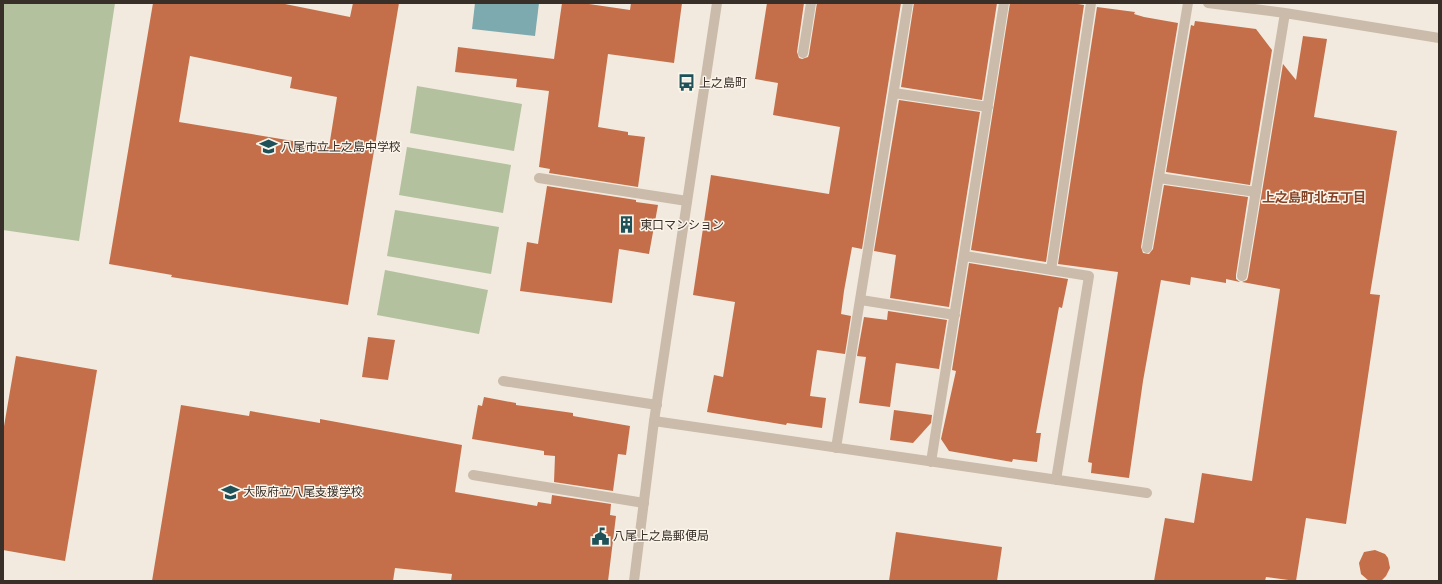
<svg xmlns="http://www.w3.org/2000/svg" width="1442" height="584" viewBox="0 0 1442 584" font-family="Figtree,'Noto Sans JP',sans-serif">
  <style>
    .green { fill: #b3c19e }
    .water { fill: #7daaaf }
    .building { fill: #c46f4a; fill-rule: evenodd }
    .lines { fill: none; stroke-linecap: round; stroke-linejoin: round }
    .service { stroke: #cabbaa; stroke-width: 10 }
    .minor { stroke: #cabbaa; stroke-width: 10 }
    .tertiary { stroke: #cabbaa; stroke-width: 10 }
    .labels { text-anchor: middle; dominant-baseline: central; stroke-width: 3; stroke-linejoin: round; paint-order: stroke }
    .poi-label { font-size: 12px; fill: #382f29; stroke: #faf4ea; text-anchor: start }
    .neighbourhood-label { font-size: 13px; font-weight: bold; fill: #854124; stroke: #faf4ea }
  </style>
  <rect width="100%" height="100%" fill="#f2eade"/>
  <path class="green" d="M3 3H115L79 241 3 230Z
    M417 86 522 104 514 151 410 133Z
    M407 147 511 165 503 213 399 195Z
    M395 210 499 227 491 274 387 256Z
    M385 270 488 290 479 334 377 315Z"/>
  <path class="water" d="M475 3H539L535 36 472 29Z"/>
  <path class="building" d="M153 3H280L350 17 353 3H399L348 305 171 277 172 275 109 264ZM190 56 292 77 290 88 337 97 329 147 179 122Z
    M562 3H582L630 10 631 3H682L674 63 608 54 598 127 628 132V135L645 137 638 187 549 173 550 169 539 167 549 91 516 87 517 79 455 72 458 47 554 59Z
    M767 3H804L797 52 799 58 802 59 808 57 809 54 817 3H901L862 249 852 247 844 291 841 314 851 316 845 354 817 350 810 396 826 398 822 428 787 423 786 425 707 412 714 375 723 377 735 302 693 295 711 175 829 194 840 127 773 115 778 83 755 79Z
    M914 3H997L982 100 901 87Z
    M1010 3H1072L1084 5 1046 262 971 250Z
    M1097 7 1135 12 1134 14 1144 17 1178 23 1141 247 1143 253 1149 254 1153 249 1164 185 1248 197 1236 275V279L1240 282 1226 279V283L1191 277 1190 285 1161 280 1143 381 1129 478 1091 473 1092 463 1088 462 1118 272 1058 264Z
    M1195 21 1256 29 1272 50 1250 185 1166 172 1191 25 1194 26Z
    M1303 36 1327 39 1314 117 1397 131 1370 294 1380 295 1346 524 1306 518 1296 581 1266 577 1265 581H1154L1165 518 1194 523 1202 473 1252 481 1280 289 1242 282 1247 280 1248 277 1283 64 1296 80Z
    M899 100 980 112 949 307 890 298 896 255 874 251Z
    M547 186 636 200V202L658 205 649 254 619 249 612 303 520 291 527 242 538 244Z
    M969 263 1068 279 1062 308 1059 307 1036 433H1041L1037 462 1013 459 1012 462 949 451 941 439 956 371 952 370Z
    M888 311 947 320 939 369 896 363 890 407 859 403 866 357 857 356 864 317 887 320Z
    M368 337 395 340 388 380 362 377Z
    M16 356 97 370 65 561 3 550V432Z
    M484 397 516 403V405L573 413V416L630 426 626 455 618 454 613 491 554 482 555 456 544 455V451L472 439 478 405 482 406Z
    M181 405 249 416 250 411 320 423V419L462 445 455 492 537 506 538 502 551 504 552 495 611 504 610 515 616 516 608 581H451L452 574 395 568 393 581H152Z
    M894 410 932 415 931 423 913 443 890 440Z
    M896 532 1002 547 997 581H889Z
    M1375 550 1385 554 1388 558 1390 568 1386 576 1381 581H1369L1361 574 1359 563 1364 552Z"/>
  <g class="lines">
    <path class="service" d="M803 53 811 3
      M539 178 687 201
      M473 475 644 503"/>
    <path class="minor" d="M1208 3 1285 13 1439 38
      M894 93 988 107
      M1159 178 1256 192
      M1147 248 1188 3
      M965 256 1089 276 1056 480
      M1051 270 1091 3
      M1242 276 1285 13
      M861 300 955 315
      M503 381 657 405
      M654 421 1147 493
      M836 448 908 3
      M931 462 1004 3"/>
    <path class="tertiary" d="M634 581 654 421 717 3"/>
  </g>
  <defs>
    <symbol id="bus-bare" viewBox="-9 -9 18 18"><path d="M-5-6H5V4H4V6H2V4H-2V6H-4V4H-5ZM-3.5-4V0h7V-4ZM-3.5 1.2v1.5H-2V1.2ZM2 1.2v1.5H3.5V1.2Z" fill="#1f5159" stroke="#faf4ea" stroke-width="2.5" paint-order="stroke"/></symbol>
    <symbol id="school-bare" viewBox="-9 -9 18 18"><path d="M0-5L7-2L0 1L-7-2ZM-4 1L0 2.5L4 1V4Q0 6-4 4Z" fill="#1f5159" stroke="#faf4ea" stroke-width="2.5" paint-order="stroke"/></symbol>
    <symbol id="building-bare" viewBox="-9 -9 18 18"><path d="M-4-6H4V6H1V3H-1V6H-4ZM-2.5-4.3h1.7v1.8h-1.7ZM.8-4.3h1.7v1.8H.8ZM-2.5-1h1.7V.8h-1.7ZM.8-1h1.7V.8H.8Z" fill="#1f5159" stroke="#faf4ea" stroke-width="2.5" paint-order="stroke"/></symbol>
    <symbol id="civic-bare" viewBox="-9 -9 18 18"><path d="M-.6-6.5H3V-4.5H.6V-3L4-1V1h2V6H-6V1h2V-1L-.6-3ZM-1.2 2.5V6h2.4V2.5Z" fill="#1f5159" stroke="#faf4ea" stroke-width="2.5" paint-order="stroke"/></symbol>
  </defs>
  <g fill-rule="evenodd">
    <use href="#bus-bare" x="674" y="70" width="25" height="25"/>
    <use href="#school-bare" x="256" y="134" width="25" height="25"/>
    <use href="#building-bare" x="614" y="212" width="25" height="25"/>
    <use href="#school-bare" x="218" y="480" width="25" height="25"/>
    <use href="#civic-bare" x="588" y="524" width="25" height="25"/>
  </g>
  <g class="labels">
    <g class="poi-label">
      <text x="699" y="83">上之島町</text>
      <text x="281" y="147">八尾市立上之島中学校</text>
      <text x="640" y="225">東口マンション</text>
      <text x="243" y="492">大阪府立八尾支援学校</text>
      <text x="613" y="536">八尾上之島郵便局</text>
    </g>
    <g class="neighbourhood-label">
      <text x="1314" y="197">上之島町北五丁目</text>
    </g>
  </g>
  <rect width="1442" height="584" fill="none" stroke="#382f29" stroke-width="8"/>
</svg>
